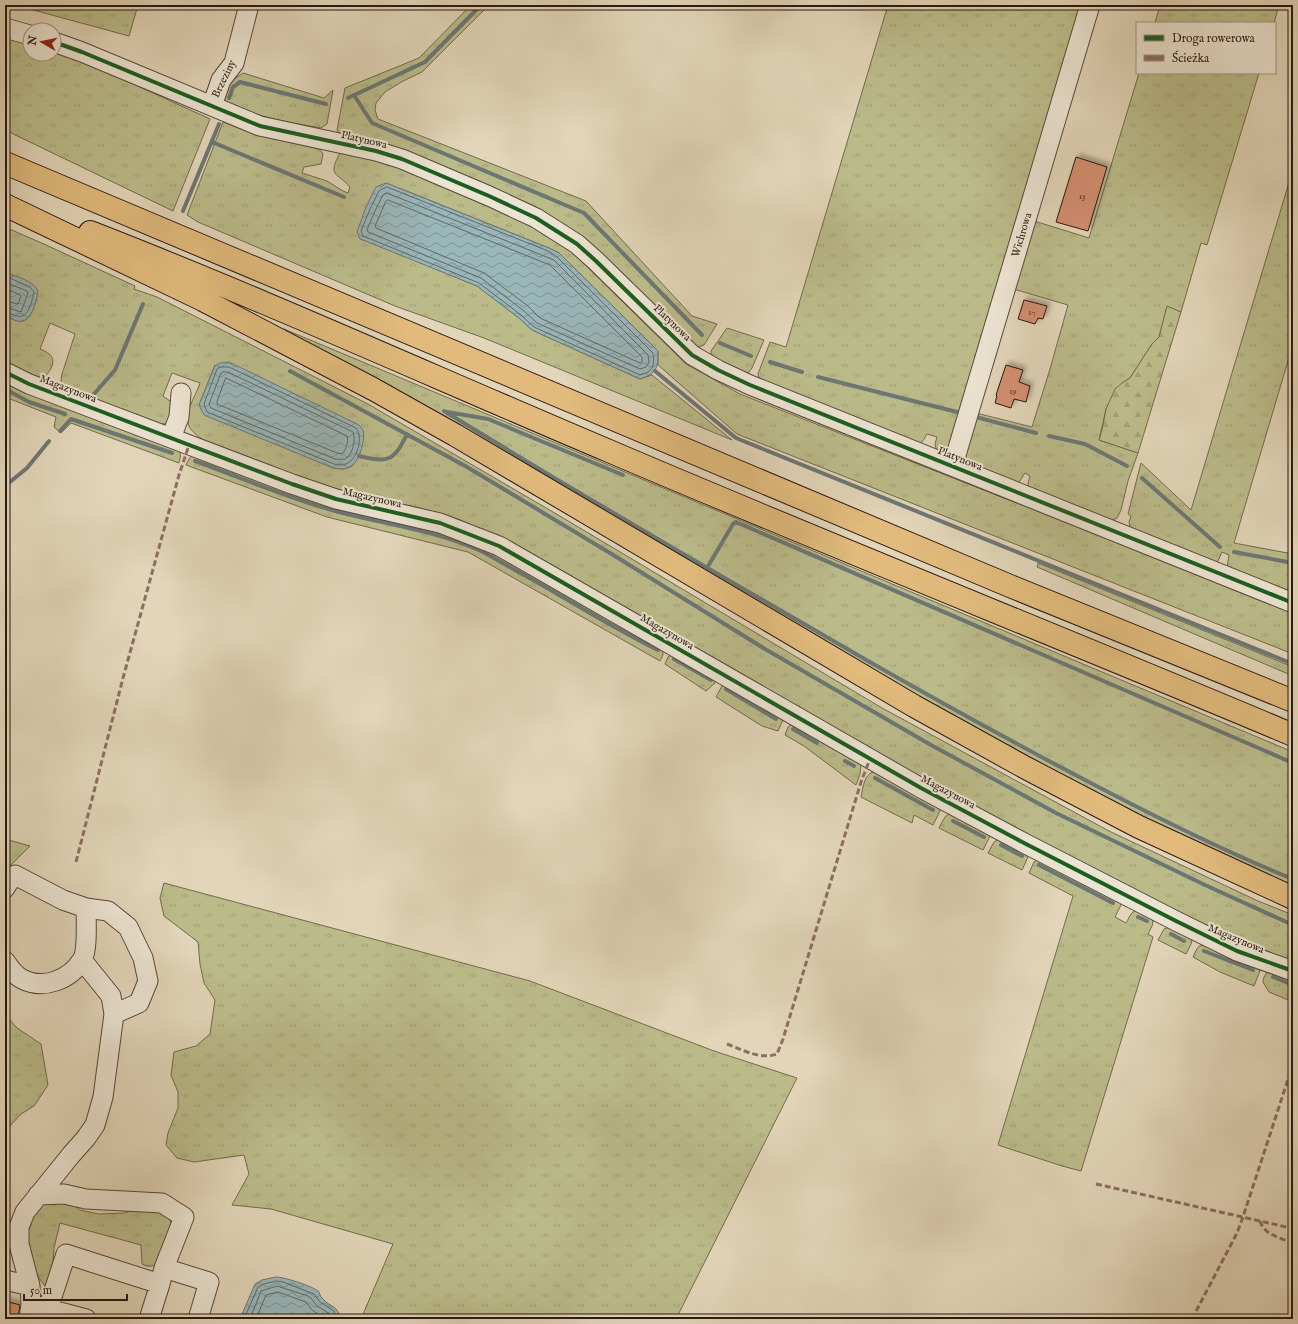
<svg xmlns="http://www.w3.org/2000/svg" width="1298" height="1324" viewBox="0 0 1298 1324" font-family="'IM FELL English',serif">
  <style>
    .grass { fill: url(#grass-tufts); stroke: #726a4c; fill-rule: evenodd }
    .forest { fill: url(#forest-firs); stroke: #726a4c }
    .water { fill: url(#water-waves); stroke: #6c7775 }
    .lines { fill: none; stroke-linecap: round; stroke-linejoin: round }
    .shore { stroke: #616864; stroke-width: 1 }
    .stream { stroke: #6c7775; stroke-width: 4 }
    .building { fill: #d28e6f; stroke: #29190e; filter: url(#shadow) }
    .minor-casing { stroke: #574839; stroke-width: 21 }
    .highway-casing { stroke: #29190e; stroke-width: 24 }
    .minor { stroke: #ece4d2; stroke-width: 19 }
    .highway { stroke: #e1ba7c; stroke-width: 22 }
    .quiet { stroke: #8d6e63; stroke-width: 3; stroke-dasharray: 6 3; stroke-linecap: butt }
    .cycleway-casing { stroke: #ece4d2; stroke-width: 6 }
    .cycleway { stroke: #1b5e20; stroke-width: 4 }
    .labels { text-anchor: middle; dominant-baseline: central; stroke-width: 4; stroke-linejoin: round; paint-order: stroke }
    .number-label { font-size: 9px; fill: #533626 }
    .street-label { font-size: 11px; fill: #29190e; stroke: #ece4d2 }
  </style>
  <defs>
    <pattern id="grass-tufts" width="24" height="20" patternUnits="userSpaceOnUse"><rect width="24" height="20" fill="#bbbb8a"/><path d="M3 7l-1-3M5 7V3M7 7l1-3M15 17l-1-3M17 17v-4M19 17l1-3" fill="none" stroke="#a1a076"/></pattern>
    <pattern id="forest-firs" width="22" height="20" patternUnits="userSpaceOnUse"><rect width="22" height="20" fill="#bbbb8a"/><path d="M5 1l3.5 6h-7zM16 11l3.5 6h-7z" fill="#a1a076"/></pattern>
    <pattern id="water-waves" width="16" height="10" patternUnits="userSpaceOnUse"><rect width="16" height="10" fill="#99b6b9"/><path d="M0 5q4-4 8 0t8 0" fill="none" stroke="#7d9395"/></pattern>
    <filter id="shadow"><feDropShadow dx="3.5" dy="-3.5" stdDeviation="2" flood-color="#0004"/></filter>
  </defs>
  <rect width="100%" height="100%" fill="#e2d5b9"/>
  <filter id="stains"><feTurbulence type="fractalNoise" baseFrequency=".005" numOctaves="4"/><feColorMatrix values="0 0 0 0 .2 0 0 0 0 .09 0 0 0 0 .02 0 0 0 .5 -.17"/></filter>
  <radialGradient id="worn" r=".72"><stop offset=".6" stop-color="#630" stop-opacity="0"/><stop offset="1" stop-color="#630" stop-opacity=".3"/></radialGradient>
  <path class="grass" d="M15 5H138L129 36Z
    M471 5H489L422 72 403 81 385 92 376 103 375 110 378 119 586 201 692 316 717 324 704 345 697 348 582 237 546 213 378 142 340 135 337 130 345 88 419 58Z
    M888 5H1087L951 450 945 455 937 452 935 444 937 437 927 434C924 439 923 443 917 444L759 379 758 374 770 342 786 347Z
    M1160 5H1279L1274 23H1155Z
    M5 37 30 44V54H54V50L70 55 210 119 173 211 5 130Z
    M243 73 324 98 333 90 327 124 321 128C288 122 252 117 222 100 226 85 231 81 243 73Z
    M1139 73H1259L1207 245 1201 243 1181 312 1167 307 1159 337 1152 344 1130 378 1122 383 1106 409 1099 440 1138 453 1128 481 1121 510 1117 518 1111 521 1029 488 1028 483 1030 476 1025 473 1019 482 1016 483 965 463 962 458 972 412 1032 427 1050 369 1068 305 1010 288 1031 220 1089 238Z
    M223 122 253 134 315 148 321 151 323 154 321 164 304 167 302 173 327 181 343 191 348 193 350 187C337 172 327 177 340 153L350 152 396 167 539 228 566 246 686 364 740 394 1293 612V654L737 434 658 365V351L559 253 549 248 399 188 360 239 373 243 477 286 519 318 532 330 640 379 652 375 732 440 484 338 395 306 198 222 187 215Z
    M1293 169V344L1234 543 1293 554V593L1227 567 1229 555 1222 552 1217 563 1130 528 1129 522 1131 516 1128 514 1141 463 1191 510Z
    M5 227 46 245 135 286 134 289 157 297 368 404 553 512 882 708 1109 831 1258 901 1293 915V962L1229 938 963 801 512 543 458 519 416 507 361 496 328 487 206 442C201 438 193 433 190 428 182 414 196 396 200 383L172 373 163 396 170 401 174 406C171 417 172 425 159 424L68 390 62 386 61 380 62 374 75 334 50 323 40 349C43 350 47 352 49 354 58 360 49 375 42 378L18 369 5 361V316L18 321H24L30 316 37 299 32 284 5 272ZM215 365 353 465 344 469 333 468 199 405Z
    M727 328 764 340 752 368 749 372 745 374 713 358 711 354V351Z
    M284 329 1293 752V888L1203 848 1014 752 452 423Z
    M5 382 178 449C182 454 180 458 179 463L71 423 61 433 54 427 56 417 5 397Z
    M192 456 428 527 489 550 662 648C664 654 663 656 660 661L468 552 327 517 186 465 189 459Z
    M1038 563 1293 667V676L1037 567Z
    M671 655 715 679V683L706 691 665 664 668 657Z
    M727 685 783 720 778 731 762 726 716 697 722 686Z
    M792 724 861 764 860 774 856 785 804 746 785 735 788 727Z
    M873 772 939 807 940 811 933 825 914 815 912 823 861 797C863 788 864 775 873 772Z
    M949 814 954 815 989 833 990 836 983 850 939 828 945 817Z
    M5 839 30 846 5 871Z
    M999 839 1026 852 1028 857 1022 870 988 853 994 842Z
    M1037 860 1119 900 1121 905 1115 917 1126 923C1128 920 1130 914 1133 912 1138 908 1153 916 1153 922 1153 926 1149 931 1148 934L1153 937 1081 1171 1062 1166 998 1145 1073 896 1029 873 1034 862Z
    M164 883 530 981 714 1051 797 1078 676 1319H361L393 1244 271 1209 232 1205 249 1174 244 1155 194 1162 177 1158 166 1145 168 1133 178 1108V1092L171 1075 174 1052 196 1046 210 1034 215 1000 204 983 200 964 198 942 164 916 160 898Z
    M1167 928H1171L1190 937 1192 940 1191 944 1186 954 1158 940 1164 929Z
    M1205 944 1257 968 1260 971 1254 986 1220 972 1193 957C1196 951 1197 945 1205 944Z
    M1267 972H1271L1293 979V1002L1269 992 1263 982 1264 977Z
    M5 1014 17 1028 41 1044 48 1085 34 1106 21 1114 9 1127 5 1138Z
    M56 1200 69 1201 80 1210 99 1214 125 1213 136 1208 151 1209 167 1216 171 1222V1227L157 1264C151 1267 148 1267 142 1264L141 1245 60 1223 54 1248 52 1275 46 1287C29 1269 15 1223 41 1206 46 1203 51 1202 56 1200Z"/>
  <path class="forest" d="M1167 306 1181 312 1138 453 1099 440 1102 430 1106 409 1115 389 1122 383 1130 378 1152 344 1159 337Z"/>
  <path class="water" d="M386 183 549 248 559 253 658 351C658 369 657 373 640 379L532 330 519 318 477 286 373 244 360 239 357 232 366 207 376 187Z
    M5 272C16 277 33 280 38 291 36 302 32 324 17 321 13 320 9 317 5 316Z
    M229 362 359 425C360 426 363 430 363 430 366 439 359 461 352 466 345 470 340 469 333 468L204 415 199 405 215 366 220 363Z
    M276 1277C284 1277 312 1286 318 1291 320 1293 320 1297 323 1299 330 1307 339 1306 340 1319H240L255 1284 262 1280Z"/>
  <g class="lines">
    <path class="shore" d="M387 187 548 251 556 256 653 353C655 365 653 372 640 375L534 327 521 315 479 283 363 236 361 231 370 209 379 191Z
      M387 193 554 260 648 355 649 362 646 367 640 369 537 323 524 311 481 278 368 232 367 230 375 211 383 195Z
      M388 200 550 265 642 357V362L640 363 540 318 528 306 484 273 376 228 375 226 386 201Z
      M5 276 30 287 34 292C32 300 29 319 17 316 13 315 9 313 5 312
      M5 282 27 291 28 293 21 312 5 307
      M5 288 20 295 21 296 18 304 5 301
      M221 367H229L356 428C363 436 358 457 349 462 344 466 340 465 334 464L207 412 204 404 217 369Z
      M223 372H228L353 432C356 439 353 455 345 459 342 460 339 459 335 459L211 408 209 404 221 373Z
      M226 378 347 436C349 441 346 450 342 454L337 453 217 404V402Z
      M244 1319 258 1287 264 1284 276 1281 283 1282 314 1294 320 1302 334 1311 336 1319
      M250 1319 261 1291 277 1286 308 1296 311 1298 317 1306 330 1314 331 1319
      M256 1319 266 1295 278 1292 306 1302 312 1310 325 1319"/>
    <path class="stream" d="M354 95 372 123 584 213 702 335
      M229 98 233 87 240 82 326 104
      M348 98 425 62 481 5
      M212 142 344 197
      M183 211 219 124
      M720 343 751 356
      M770 362 802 372
      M290 371 467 467 610 553 765 649 931 745 1056 813 1205 885 1293 925
      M655 371 736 438 1293 664
      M818 377 961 413
      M5 389 29 402 65 414
      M94 394 115 370 143 304
      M444 411C584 497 726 579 868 661 947 706 1027 750 1108 792 1168 823 1230 854 1293 879
      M447 412 488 419 623 475
      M976 417 1036 433
      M60 431 71 419 172 453
      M1049 436 1085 444 1127 466
      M359 456C389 463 394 461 407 434
      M195 461C242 478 288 498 335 511 384 524 435 530 481 551 493 557 504 564 515 570 563 596 609 626 658 650
      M1142 478 1220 547
      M5 486 27 468 49 441
      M1234 552 1293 563
      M707 568 733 524 736 522 1293 763
      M674 659 711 680
      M726 689 776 719
      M793 729 817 743
      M845 761 854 766
      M875 778 933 810
      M953 821 984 837
      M1001 845 1022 856
      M1039 865 1113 903
      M1138 917 1147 921
      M1171 934 1184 941
      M1204 951 1253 970
      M1273 977 1293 985"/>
  </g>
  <path class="building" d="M1076 157 1107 167 1088 231 1056 222Z
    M1024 300 1047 306 1043 319 1038 318 1035 324 1018 319Z
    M1006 365 1023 370 1019 382 1030 386 1026 402 1014 399 1011 408 995 403 997 396 996 395Z
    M5 1301 20 1305 18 1319H5Z"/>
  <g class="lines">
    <defs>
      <path id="minor" d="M5 28 30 35
        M54 42 82 52 260 126 376 151 402 159 489 196 536 218 577 244 596 261 692 355 718 370 750 385 1293 603
        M212 106 221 80 234 63 249 5
        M5 372 29 384 292 484 336 499 440 523 499 546 921 788 1026 844 1176 921 1237 951 1293 971
        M171 438 179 417 181 393
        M953 465 1090 5
        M5 888 8 883 15 875 63 900 86 908 108 911 128 927 143 958 148 981 139 1003 114 1014
        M5 961C10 968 14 975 22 979 43 990 70 980 82 960 88 951 86 920 86 908
        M38 1195 64 1194 86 1199 162 1203 184 1217 164 1268 209 1282 198 1319
        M5 1280 30 1286
        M37 1306 86 1319
        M48 1309 66 1254 160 1284 164 1268
        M29 1319 31 1304 30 1286 19 1244V1227L25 1212 71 1155 86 1138 95 1125 103 1097 114 1014 111 996 82 960
        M149 1319 160 1284"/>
      <path id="highway" d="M5 163 1010 586 1293 701
        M5 205 203 300 373 389 455 435 914 706 1026 768 1139 827 1293 898
        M90 232C265 300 436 378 609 451 836 548 1065 639 1293 735"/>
    </defs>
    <use href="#minor" class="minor-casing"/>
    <use href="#highway" class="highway-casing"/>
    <use href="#minor" class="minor"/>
    <use href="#highway" class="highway"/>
    <path class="quiet" d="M76 862 123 678 179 475 189 445
      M727 1044C743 1050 760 1060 777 1054L783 1039 861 782 870 759
      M1096 1184 1291 1228
      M1260 1221C1264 1235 1281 1238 1293 1243
      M1192 1319 1237 1233 1243 1217 1293 1064"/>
    <defs>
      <path id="cycleway" d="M54 42 82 52 260 126 376 151 402 159 489 196 536 218 577 244 596 261 692 355 718 370 750 385 1293 603
        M5 372 29 384 292 484 336 499 440 523 499 546 921 788 1026 844 1176 921 1237 951 1293 971"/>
    </defs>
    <use href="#cycleway" class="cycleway-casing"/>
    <use href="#cycleway" class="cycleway"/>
  </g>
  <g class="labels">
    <g class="number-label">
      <text x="1082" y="196">13</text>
      <text x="1032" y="312">17</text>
      <text x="1013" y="391">19</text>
    </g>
    <g class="street-label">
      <text transform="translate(224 79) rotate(-64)">Brzeziny</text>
      <text transform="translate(364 140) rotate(13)">Platynowa</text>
      <text transform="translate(1022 235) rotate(-73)">Wichrowa</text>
      <text transform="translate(672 323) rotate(44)">Platynowa</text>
      <text transform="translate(68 389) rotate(21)">Magazynowa</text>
      <text transform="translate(960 459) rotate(22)">Platynowa</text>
      <text transform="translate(372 498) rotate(13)">Magazynowa</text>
      <text transform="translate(667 632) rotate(30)">Magazynowa</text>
      <text transform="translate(948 792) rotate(28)">Magazynowa</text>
      <text transform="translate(1236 939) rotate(23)">Magazynowa</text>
    </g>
  </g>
  <rect width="1298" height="1324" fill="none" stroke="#e2d5b9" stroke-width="20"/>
  <rect x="6" y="6" width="1286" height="1312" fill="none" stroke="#29190e" stroke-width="2"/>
  <rect x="10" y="10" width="1278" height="1304" fill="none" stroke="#29190e"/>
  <rect x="1136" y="22" width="140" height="52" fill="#ece4d2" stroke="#9e9384"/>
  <rect x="1144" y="35" width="20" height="6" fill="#1b5e20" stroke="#9e9384"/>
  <text x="1172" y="42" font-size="12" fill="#29190e">Droga rowerowa</text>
  <rect x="1144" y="55" width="20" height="6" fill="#8d6e63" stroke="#9e9384"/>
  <text x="1172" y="62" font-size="12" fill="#29190e">Ścieżka</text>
  <g transform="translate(42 42) rotate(279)"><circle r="19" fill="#ece4d2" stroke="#9e9384"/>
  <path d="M0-3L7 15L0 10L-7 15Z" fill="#8f2418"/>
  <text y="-6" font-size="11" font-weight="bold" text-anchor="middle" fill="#29190e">N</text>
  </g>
  <path d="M24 1294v6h103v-6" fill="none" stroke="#29190e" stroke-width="2"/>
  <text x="30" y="1294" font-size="12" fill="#29190e" stroke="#ece4d2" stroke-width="3" paint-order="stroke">50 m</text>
  <rect width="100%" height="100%" filter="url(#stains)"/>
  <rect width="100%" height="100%" fill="url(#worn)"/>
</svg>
